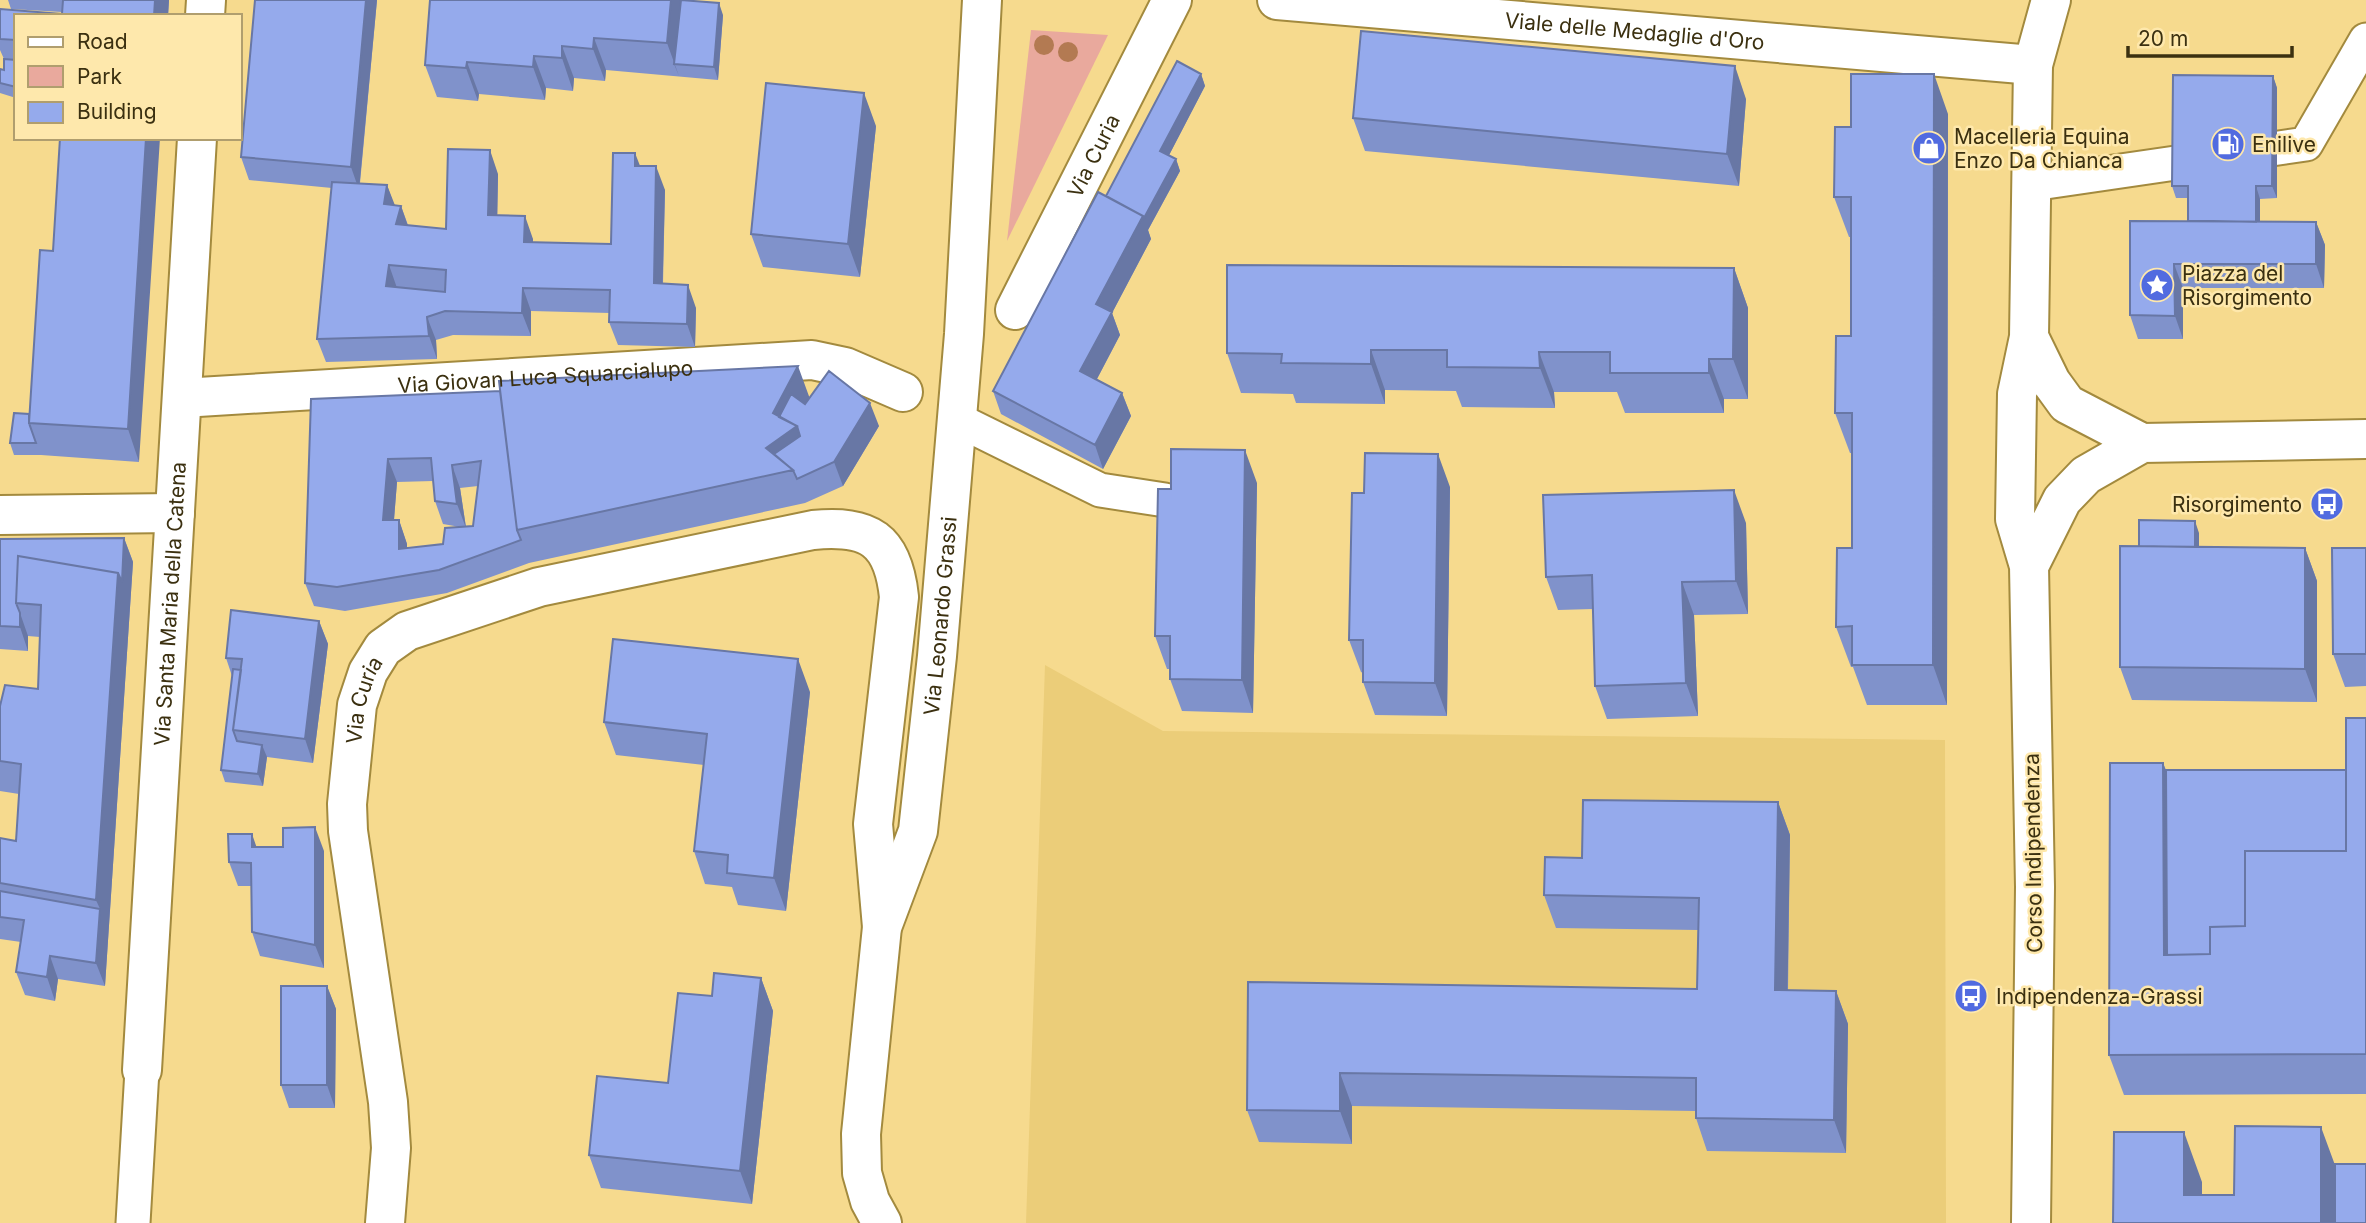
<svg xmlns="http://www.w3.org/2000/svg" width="2366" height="1223" viewBox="0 0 2366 1223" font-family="Inter,sans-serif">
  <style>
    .built { fill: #ebcd79 }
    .green { fill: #e9a99d }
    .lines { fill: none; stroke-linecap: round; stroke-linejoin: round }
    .lane-casing { stroke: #a38a3e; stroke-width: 37 }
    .street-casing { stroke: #a38a3e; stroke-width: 42 }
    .secondary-casing { stroke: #a38a3e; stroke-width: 42 }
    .primary-casing { stroke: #a38a3e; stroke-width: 42 }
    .lane { stroke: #fff; stroke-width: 33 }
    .street { stroke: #fff; stroke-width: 38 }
    .secondary { stroke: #fff; stroke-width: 38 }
    .primary { stroke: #fff; stroke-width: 38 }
    .tree { fill: #b37a52 }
    .wall { fill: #8092cb; fill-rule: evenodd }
    .shaded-wall { fill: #6877a5 }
    .building { fill: #95aaec; stroke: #6877a5; stroke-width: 2; fill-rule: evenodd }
    .labels { text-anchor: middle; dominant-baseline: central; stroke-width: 5; stroke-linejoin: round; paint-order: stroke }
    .street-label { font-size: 21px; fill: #3b3010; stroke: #fee8ac }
    .poi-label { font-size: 21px; fill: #3b3010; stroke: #fee8ac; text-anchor: start }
  </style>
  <rect width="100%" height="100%" fill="#f6da8e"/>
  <path class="built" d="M1045 665 1163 731 1945 740 1946 1223H1026Z"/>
  <path class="green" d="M1031 30 1108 35 1007 241Z"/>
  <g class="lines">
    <defs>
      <path id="lane" d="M2032 184 2306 144 2366 40
        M956 419 1100 490 1165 500
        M133 1223 142 1070"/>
      <g id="street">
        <path d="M205 16 206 0"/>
        <path id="s1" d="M1015 310 1172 0"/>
        <path id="s2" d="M182 398 812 360 845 367 903 392"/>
        <path d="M0 515 175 513"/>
        <path id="s3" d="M142 1070 197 138"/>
        <path id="s4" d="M385 1223 391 1148 388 1102 348 831 347 804 357 705 368 672 383 648 407 631 539 587 813 530C869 525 893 539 899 597L873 824 882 927"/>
        <path id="s5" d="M882 1223 870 1201 862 1173 861 1134 882 927 918 831 937 656 964 334 982 0"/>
      </g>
      <g id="secondary">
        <path id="s6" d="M1277 0 2033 65"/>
      </g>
      <path id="primary" d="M2029 337 2051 382 2067 404 2142 443 2366 439
        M2029 566 2062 500 2086 475 2142 443
        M2031 1223 2035 887 2029 566 2015 519 2017 394 2029 337 2033 65 2051 0"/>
    </defs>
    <use href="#lane" class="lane-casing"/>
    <use href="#street" class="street-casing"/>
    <use href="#secondary" class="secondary-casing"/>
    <use href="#primary" class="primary-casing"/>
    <use href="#lane" class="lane"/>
    <use href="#street" class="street"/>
    <use href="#secondary" class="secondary"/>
    <use href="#primary" class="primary"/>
  </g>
  <g class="tree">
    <circle cx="1044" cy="45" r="10"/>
    <circle cx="1068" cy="52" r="10"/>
  </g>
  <path class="wall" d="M8 0H169L168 16H16V98L0 93V69L4 70V59L0 50V9L62 14V12L11 9Z
    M255 0H377L360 183 387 185 394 205 401 206 408 225 446 229 498 174 497 215 533 239V243L611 244 640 166 665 190 663 284 696 308 695 347 618 345 609 322 610 313 531 311V336L453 335 436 340 437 359 326 362 317 339 332 188 249 180 241 157Z
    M723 15 718 80 606 70 605 81 574 78 573 91 546 88 545 100 479 94 478 101 437 97 425 65Z
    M1201 74 1205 86 1169 155 1176 159 1180 171 1148 230 1151 239 1112 313 1120 335 1097 379 1122 393 1131 416 1103 469 1001 414 993 391 1106 196Z
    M2273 76 2277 88V198L2260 199V222H2316L2325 245 2324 288H2183V339H2138L2130 315 2188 221V198H2176L2172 186Z
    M1746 99 1739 186 1365 151 1353 118Z
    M1948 114 1947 705H1867L1853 667H1851L1836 627 1852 548V453H1850L1835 413 1851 336V237H1849L1834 197 1851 127Z
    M876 126 860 277 763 267 751 234Z
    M60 138 139 462 41 455H14L10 443 29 414 53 251Z
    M1734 268 1748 308V399H1724V413H1625L1617 392H1554L1555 408 1462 407 1456 391 1385 390V404L1296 403 1293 394 1241 393 1227 353Z
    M809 397 879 426 843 486 805 503 529 563 447 593 345 611 314 606 305 583 311 399ZM433 481 435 501 443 524 460 527 443 544 407 548V544L399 520H394L397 482ZM478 486 473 526 466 527 460 488Z
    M1257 483 1253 713 1182 711 1170 679V669H1167L1155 636 1171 489Z
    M1450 487 1447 716 1375 715 1363 682V673L1361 672 1349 640 1364 493Z
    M1746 523 1748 614 1694 615 1698 716 1607 719 1595 686 1593 609 1558 610 1546 577Z
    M2199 533V547L2305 548 2317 581V702L2132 700 2120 667 2139 546Z
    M124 538 133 562 105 986 58 979 55 1001 25 995 16 972 21 942 0 939V838L16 841 19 794 0 791V706L38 689 40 637 28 636V651L0 649V539Z
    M2366 548V686L2345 687 2333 654Z
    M319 621 328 644 313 763 267 757 263 786 225 782 221 770 232 676 226 658Z
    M810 692 786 911 738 905 732 887 705 884 694 851 704 765 616 755 604 722Z
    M2366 718V1094L2124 1095 2109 1055 2163 763 2166 770H2346Z
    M1778 802 1790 835 1788 990 1836 991 1848 1024 1846 1153 1707 1151 1696 1118V1111L1352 1106V1144L1259 1142 1247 1110 1248 982 1697 989 1698 930 1556 928 1544 895 1582 858Z
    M256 847 324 851V968L260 956 252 932 251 886H238L229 862Z
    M761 978 773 1011 752 1204 601 1188 589 1155 668 1083 712 996Z
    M327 986 336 1009 335 1108H289L281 1085Z"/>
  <path class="shaded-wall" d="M155 0H169L168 16H154Z
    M366 0H377L359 190 351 167Z
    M671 0H681L674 64 679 76 667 43Z
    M719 3 723 15 718 80 714 67Z
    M594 38 606 70 605 81 593 49Z
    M562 46 574 78 573 91 562 58Z
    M534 56 546 88 545 100 533 67Z
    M467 62 479 94 478 101 466 68Z
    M1735 66 1746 99 1739 186 1727 154Z
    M1201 74 1205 86 1165 163 1160 151Z
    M1934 74 1948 114 1947 705 1933 665Z
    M2273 76 2277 88V198L2272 186Z
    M864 93 876 126 860 277 848 244Z
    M146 138H160L139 462 128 429Z
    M490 150 498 174 497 238 488 215Z
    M635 153 644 176 635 166Z
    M1176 159 1180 171 1148 230 1151 239 1112 313 1120 335 1089 394 1080 371 1096 304 1143 216Z
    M656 166 665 190 662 307 654 283Z
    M387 185 396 208 384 204Z
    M2256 186 2260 199V245L2256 233Z
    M401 206 409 229 396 224Z
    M525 216 533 239 532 266 524 242Z
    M2316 222 2325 245 2324 288 2316 264Z
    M2174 264 2183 288V339L2175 316Z
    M389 265 397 288 386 286Z
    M1734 268 1748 308V399L1733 359Z
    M688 285 696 308 695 347 687 324Z
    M523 288 531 311V336L522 313Z
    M427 317 436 340 437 359 429 336Z
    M1371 350 1385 390V404L1371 364Z
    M1539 352 1554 392 1555 408 1540 368Z
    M1709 359 1724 399V413L1709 373Z
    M798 366 810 399 797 426 809 459 769 457 766 448 773 413Z
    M1122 393 1131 416 1103 469 1095 445Z
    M870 403 879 426 843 486 834 462Z
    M1245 450 1257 483 1253 713 1242 680Z
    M1438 454 1450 487 1447 716 1435 683Z
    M388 459 397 482 392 544 383 520Z
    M452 465 460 488 466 528 457 504Z
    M1734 490 1746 523 1748 614 1736 581Z
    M399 520 407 544V572L399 549Z
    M2195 521 2199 533V560L2195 548Z
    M124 538 133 562 105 986 96 963 100 909 96 900 118 573Z
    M2305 548 2317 581V702L2305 669Z
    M1682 582 1694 615 1698 716 1686 683Z
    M20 613 28 636V651L20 627Z
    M319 621 328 644 313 763 305 739Z
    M798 659 810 692 786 911 774 878Z
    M262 745 267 757 263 786 258 774Z
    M2163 763 2178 803 2179 962 2164 955Z
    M1778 802 1790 835 1787 1023 1775 990Z
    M315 827 324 851V968L315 945Z
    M252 834 260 857 252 847Z
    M50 956 58 979 55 1001 47 977Z
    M761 978 773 1011 752 1204 740 1171Z
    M327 986 336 1009 335 1108 327 1085Z
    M1836 991 1848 1024 1846 1153 1834 1120Z
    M1340 1073 1352 1106V1144L1340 1111Z
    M2321 1127 2339 1176V1223H2321Z
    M2184 1132 2202 1182V1223L2184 1195Z"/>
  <path class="building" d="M63 0H155L154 16H16V40L0 39V9L62 14Z
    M255 0H366L351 167 241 157Z
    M430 0H671L667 43 594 38 593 49 562 46V58L534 56 533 67 467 62 466 68 425 65Z
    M681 0 719 3 714 67 674 64Z
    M1361 31 1735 66 1727 154 1353 118Z
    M4 59 16 60V87L0 83V69L4 70Z
    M1177 61 1201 74 1160 151 1176 159 1144 218 1143 216 1106 196Z
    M1851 74H1934L1933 665H1852V626L1836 627 1837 548H1852V413H1835L1836 336H1851V197H1834L1835 127H1851Z
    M2173 75 2273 76 2272 186H2256V222L2188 221V186H2172Z
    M766 83 864 93 848 244 751 234Z
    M60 138H146L128 429 29 423 40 250 53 251Z
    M448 149 490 150 488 215 525 216 524 242 611 244 613 153H635V166H656L654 283 688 285 687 324 609 322 610 290 523 288 522 313 445 311 427 317 429 336 317 339 332 182 387 185 384 204 401 206 396 224 446 229ZM389 265 446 270 445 292 386 286Z
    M1098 192 1143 216 1096 304 1112 312 1080 371 1122 393 1095 445 993 391Z
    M2130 221 2316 222V264H2174L2175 316 2130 315Z
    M1227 265 1734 268 1733 359H1709V373H1610V352H1539L1540 368 1447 367V350H1371V364L1281 363 1282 354 1227 353Z
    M798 366 773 413 797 426 766 448 793 470 517 530 499 381Z
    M829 371 870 403 834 462 797 479 793 470 774 454 800 436 797 426 779 417 791 394 805 404Z
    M500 391 517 530 521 540 439 570 337 587 305 583 311 399ZM431 458 435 501 457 504 452 465 481 461 473 526 445 528 443 544 399 549V520H383L388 459Z
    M14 413 29 414V423L36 443H10Z
    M1171 449 1245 450 1242 680 1170 679V636H1155L1158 489H1171Z
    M1365 453 1438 454 1435 683 1363 682V640H1349L1352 493H1364Z
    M1734 490 1736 581 1682 582 1686 683 1595 686 1592 575 1546 577 1543 495Z
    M2139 520 2195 521V547L2139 546Z
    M124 538 122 582 118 573 18 556 16 603 20 613V627L0 626V539Z
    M2120 546 2305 548V669L2120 667Z
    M2332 548H2366V654H2333Z
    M18 556 118 573 96 900 0 883V838L16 841 21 764 0 761V706L5 685 38 689 41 605 16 603Z
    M231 610 319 621 305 739 233 730 242 659 226 658Z
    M613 639 798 659 774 878 727 873 728 855 694 851 707 734 604 722Z
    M233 669 241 670 233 730 237 741 262 745 258 774 221 770Z
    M2346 718H2366V1054L2109 1055 2110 763H2163L2164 955 2210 954V927L2245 926V851H2346Z
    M2166 770H2346V851H2245V926L2210 927V954L2167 955Z
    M1583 800 1778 802 1775 990 1836 991 1834 1120 1696 1118V1078L1340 1073V1111L1247 1110 1248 982 1697 989 1699 898 1544 895 1545 857 1582 858Z
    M315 827V945L252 932 251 863 229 862 228 834H252V847H283V828Z
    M0 891 100 909 96 963 50 956 47 977 16 972 24 920 0 917Z
    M714 973 761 978 740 1171 589 1155 597 1076 668 1083 678 993 712 996Z
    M281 986H327V1085H281Z
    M2235 1126 2321 1127V1223H2113L2114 1132H2184V1195H2234Z
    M2335 1164H2366V1223H2335Z"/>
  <defs>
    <symbol id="fuel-disc" viewBox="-11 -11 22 22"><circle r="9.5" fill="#516be0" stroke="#fee8ac"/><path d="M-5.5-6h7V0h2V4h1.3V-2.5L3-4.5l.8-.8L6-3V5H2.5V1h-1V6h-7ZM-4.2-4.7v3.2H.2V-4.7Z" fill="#fff"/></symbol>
    <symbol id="shop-disc" viewBox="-11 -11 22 22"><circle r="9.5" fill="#516be0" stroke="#fee8ac"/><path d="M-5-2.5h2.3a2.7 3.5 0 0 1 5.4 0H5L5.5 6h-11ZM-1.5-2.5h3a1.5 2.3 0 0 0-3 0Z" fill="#fff"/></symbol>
    <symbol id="sight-disc" viewBox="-11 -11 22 22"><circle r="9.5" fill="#516be0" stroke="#fee8ac"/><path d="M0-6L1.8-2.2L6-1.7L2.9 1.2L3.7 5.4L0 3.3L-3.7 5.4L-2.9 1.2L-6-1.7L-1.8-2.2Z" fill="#fff"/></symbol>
    <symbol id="bus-disc" viewBox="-11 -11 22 22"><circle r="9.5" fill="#516be0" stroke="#fee8ac"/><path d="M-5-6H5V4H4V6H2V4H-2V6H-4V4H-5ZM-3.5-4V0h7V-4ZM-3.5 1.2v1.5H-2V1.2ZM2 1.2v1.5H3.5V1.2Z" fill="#fff"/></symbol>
  </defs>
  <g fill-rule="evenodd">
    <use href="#fuel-disc" x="2209" y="125" width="38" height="38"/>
    <use href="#shop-disc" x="1910" y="129" width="38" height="38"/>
    <use href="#sight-disc" x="2138" y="266" width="38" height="38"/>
    <use href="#bus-disc" x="2308" y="485" width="38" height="38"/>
    <use href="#bus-disc" x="1952" y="977" width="38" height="38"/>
  </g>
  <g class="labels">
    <g class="street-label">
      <text stroke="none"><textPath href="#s6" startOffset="359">Viale delle Medaglie d'Oro</textPath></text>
      <text stroke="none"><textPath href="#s1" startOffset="173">Via Curia</textPath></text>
      <text stroke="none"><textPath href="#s2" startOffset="364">Via Giovan Luca Squarcialupo</textPath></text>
      <text stroke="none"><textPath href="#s3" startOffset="467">Via Santa Maria della Catena</textPath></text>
      <text stroke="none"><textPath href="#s5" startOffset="620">Via Leonardo Grassi</textPath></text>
      <text stroke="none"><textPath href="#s4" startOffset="528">Via Curia</textPath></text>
      <text transform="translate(2033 853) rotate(-91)">Corso Indipendenza</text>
    </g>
    <g class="poi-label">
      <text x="1954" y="136">Macelleria Equina<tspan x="1954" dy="24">Enzo Da Chianca</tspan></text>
      <text x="2252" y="144">Enilive</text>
      <text x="2182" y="273">Piazza del<tspan x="2182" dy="24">Risorgimento</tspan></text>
      <text x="2302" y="504" text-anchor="end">Risorgimento</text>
      <text x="1996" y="996">Indipendenza-Grassi</text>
    </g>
  </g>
  <rect x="14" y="14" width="228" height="126" fill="#fee8ac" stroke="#b09e6e" stroke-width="2"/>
  <rect x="28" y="37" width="35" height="10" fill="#ffffff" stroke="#b09e6e" stroke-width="2"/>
  <text x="77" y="49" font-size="21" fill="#3b3010">Road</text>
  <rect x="28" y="66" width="35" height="21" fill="#e9a99d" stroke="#b09e6e" stroke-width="2"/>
  <text x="77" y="84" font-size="21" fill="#3b3010">Park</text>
  <rect x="28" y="102" width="35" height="21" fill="#95aaec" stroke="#b09e6e" stroke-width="2"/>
  <text x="77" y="119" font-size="21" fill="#3b3010">Building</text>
  <path d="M2128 46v10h164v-10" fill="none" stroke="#3b3010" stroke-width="3.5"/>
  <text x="2138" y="46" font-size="21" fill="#3b3010" stroke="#fee8ac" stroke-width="5" paint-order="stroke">20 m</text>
</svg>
